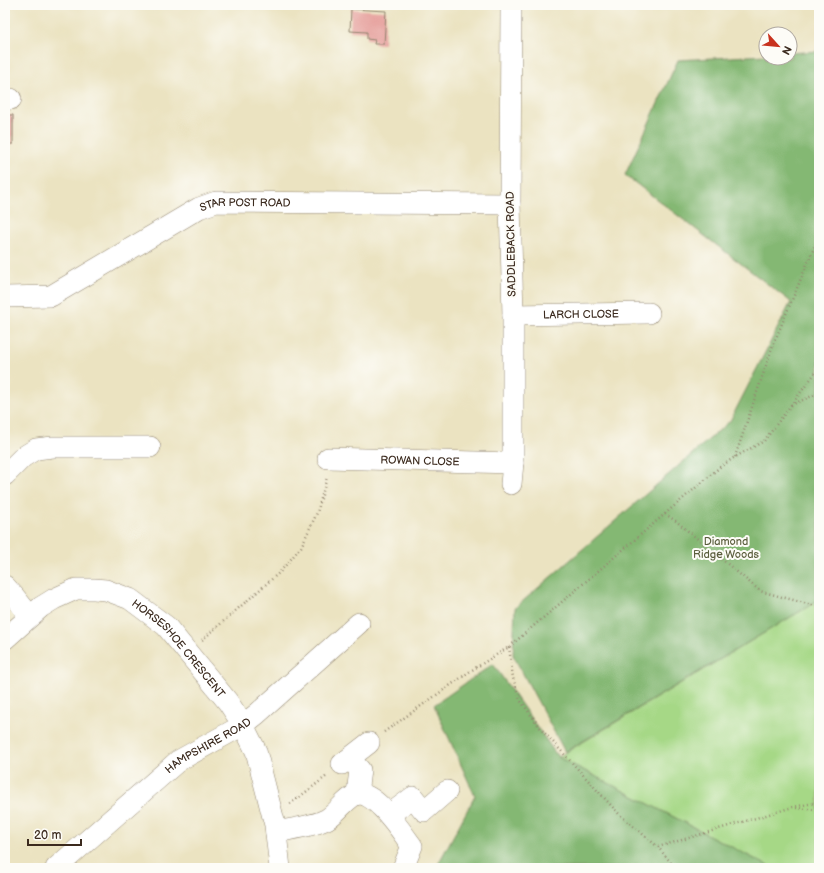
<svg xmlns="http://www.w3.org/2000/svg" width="824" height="873" viewBox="0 0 824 873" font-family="'Balsamiq Sans',sans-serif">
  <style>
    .green { fill: #a6d886; stroke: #708152 }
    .forest { fill: #84b873; stroke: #607148 }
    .building { fill: #e49995 }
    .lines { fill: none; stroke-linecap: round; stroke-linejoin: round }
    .minor-casing { stroke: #938670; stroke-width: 22 }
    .path { stroke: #938670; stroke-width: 2.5; stroke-dasharray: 1 3; stroke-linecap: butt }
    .minor { stroke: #fff; stroke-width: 21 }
    .labels { text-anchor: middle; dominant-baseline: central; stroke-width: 4; stroke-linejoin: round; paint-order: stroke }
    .street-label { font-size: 11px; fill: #3b2a1e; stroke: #fdfcf7 }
    .park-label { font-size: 11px; fill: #5b5e3d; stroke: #fdfcf7 }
  </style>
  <rect width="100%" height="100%" fill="#fdfcf7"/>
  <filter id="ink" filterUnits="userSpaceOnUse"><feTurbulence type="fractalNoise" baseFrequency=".025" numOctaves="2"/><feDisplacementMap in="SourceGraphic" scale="8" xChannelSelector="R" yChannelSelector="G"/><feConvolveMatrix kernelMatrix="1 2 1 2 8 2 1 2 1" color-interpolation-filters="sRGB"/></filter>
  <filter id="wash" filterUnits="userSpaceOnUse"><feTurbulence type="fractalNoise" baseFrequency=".012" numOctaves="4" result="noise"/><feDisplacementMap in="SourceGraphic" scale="16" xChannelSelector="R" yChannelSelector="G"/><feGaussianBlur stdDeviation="0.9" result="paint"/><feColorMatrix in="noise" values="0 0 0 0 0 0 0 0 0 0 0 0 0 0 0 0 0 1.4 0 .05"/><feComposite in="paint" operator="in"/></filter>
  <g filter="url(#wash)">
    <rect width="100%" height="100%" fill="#ebe3c1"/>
    <path class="green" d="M819 600V868H772L558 757Z"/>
    <path class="forest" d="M819 51V600L565 752 513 655 515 608 730 421 791 302 625 175 678 60 766 55V58H790V53Z
      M493 664 558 757 772 868H436L475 796 434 705Z"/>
    <g id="blocks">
      <path class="building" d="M351 9 386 11 384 44H374L375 40 367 39V32L350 31Z
        M5 115H13V144H5Z"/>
    </g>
  </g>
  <g filter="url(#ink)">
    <use href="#blocks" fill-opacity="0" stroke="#938670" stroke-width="1"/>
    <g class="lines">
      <defs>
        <g id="minor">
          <path d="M5 100 11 99"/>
          <path id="s1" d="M5 297 51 296 199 208 216 202 510 204"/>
          <path id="s2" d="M513 315 649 313"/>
          <path id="s3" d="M328 458 513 463"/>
          <path d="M5 475 23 457 36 449 53 447H150"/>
          <path d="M511 484 513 463V315L510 204 511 5"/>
          <path d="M5 586 14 596 30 616"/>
          <path id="s4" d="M5 639 41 607 54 599 76 589H94L106 590 130 599 166 626 228 702 243 725 256 751 275 825 280 868"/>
          <path d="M350 759 360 770 357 794"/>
          <path d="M342 764 369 743"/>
          <path d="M389 815 413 797 424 811 447 791"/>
          <path d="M276 832C290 829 315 826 327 819 338 812 344 801 355 795 373 787 403 834 412 846L403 868"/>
          <path id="s5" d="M56 868 178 761 243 725 257 714 359 623"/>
        </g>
      </defs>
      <use href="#minor" class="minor-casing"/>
      <path class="path" d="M791 405 819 393
        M735 457 773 345 819 236
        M665 514 676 521 760 591 819 607
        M202 640 280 572 301 547 317 513 327 477
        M509 647 513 678 520 700 541 729 619 814 658 847 672 864 674 868
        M384 732 472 670 509 647 720 467 735 457 764 441 819 368
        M290 804 327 776
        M796 808 819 810
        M658 847 793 807 819 802"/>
      <use href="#minor" class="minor"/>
    </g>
  </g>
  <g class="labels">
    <g class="street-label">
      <text stroke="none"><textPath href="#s1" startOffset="265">STAR POST ROAD</textPath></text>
      <text transform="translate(511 244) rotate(-91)">SADDLEBACK ROAD</text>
      <text stroke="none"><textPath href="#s2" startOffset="68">LARCH CLOSE</textPath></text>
      <text stroke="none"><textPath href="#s3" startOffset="92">ROWAN CLOSE</textPath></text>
      <text stroke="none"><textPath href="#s4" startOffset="213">HORSESHOE CRESCENT</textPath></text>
      <text stroke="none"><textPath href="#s5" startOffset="196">HAMPSHIRE ROAD</textPath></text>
    </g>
    <g class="park-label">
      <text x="726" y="541">Diamond<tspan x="726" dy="13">Ridge Woods</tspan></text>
    </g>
  </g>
  <rect width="824" height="873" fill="none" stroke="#fdfcf7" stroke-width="20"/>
  <g transform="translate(778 46) rotate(117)"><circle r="19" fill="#fdfcf7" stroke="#afa8a0"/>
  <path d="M0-3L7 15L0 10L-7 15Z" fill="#c8321e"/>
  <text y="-6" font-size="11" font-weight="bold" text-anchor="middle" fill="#3b2a1e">N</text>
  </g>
  <path d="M28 839v6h53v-6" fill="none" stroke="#3b2a1e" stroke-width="2"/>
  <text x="34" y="839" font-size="12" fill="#3b2a1e" stroke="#fdfcf7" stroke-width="3" paint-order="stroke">20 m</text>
</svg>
